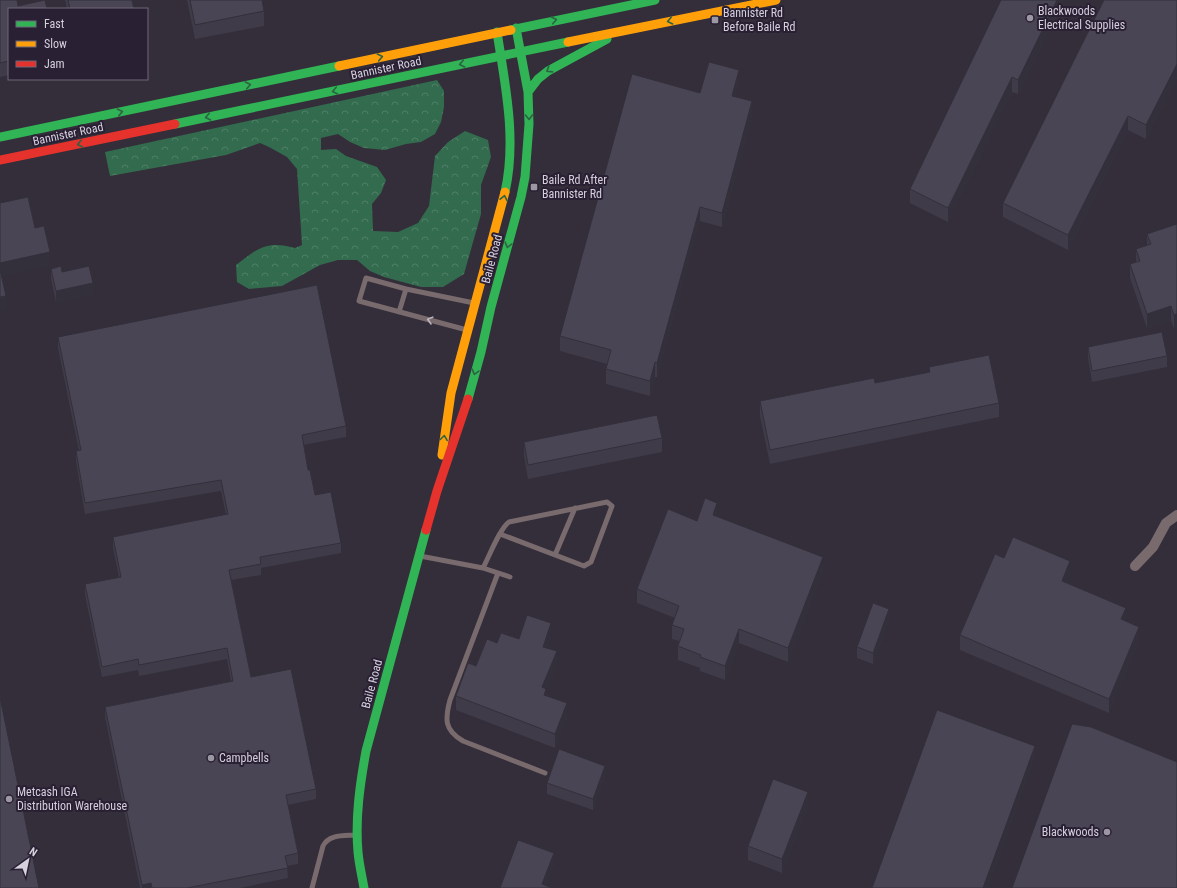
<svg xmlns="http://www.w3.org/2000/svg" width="1177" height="888" viewBox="0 0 1177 888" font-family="'Roboto Condensed',sans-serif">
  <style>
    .forest { fill: url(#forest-crowns) }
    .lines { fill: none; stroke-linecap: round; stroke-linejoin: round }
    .lane { stroke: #796a6e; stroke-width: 5 }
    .street { stroke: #796a6e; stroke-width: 10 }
    .fast { stroke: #30b455; stroke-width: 9 }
    .slow { stroke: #ff9f0a; stroke-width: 9 }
    .jam { stroke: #e5322d; stroke-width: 9 }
    .wall { fill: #3f3b48 }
    .shaded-wall { fill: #33303b }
    .building { fill: #494554; stroke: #33303b }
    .oneway { stroke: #2c6343 }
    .oneway2 { stroke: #bfb6c1 }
    .poi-dot { fill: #9d97a4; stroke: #292034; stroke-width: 1.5 }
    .labels { text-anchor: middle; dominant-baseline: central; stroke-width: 4; stroke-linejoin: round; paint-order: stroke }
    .poi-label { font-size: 12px; fill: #d6d0dd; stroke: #292034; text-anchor: start }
    .street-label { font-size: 12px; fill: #d6d0dd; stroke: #292034 }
  </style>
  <defs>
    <pattern id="forest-crowns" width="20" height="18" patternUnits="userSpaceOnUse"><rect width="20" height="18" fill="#326b4d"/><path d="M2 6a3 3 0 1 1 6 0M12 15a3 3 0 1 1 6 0" fill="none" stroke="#4f7f66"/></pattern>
  </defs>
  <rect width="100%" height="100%" fill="#332e39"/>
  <path class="forest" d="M437 80 444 91V107L441 122 435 134 421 142 406 144 385 150 364 148 350 142 338 134 321 138V150L336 149 346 156 377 167 386 180 381 193 372 204 373 231 398 232 418 223 429 206 435 156 448 142 465 131 488 140 491 157 481 185V214L464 274 443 287H421L384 277 370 271 357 260H338L320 265 282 286 249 289 237 282 236 265C258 248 267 240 295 248L302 245 297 169 287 157 269 147 260 143 226 155 110 176 105 152Z"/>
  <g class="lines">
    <path class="lane" d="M399 312 406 289
      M467 330 359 301 366 278 406 289 474 303
      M555 555 575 508
      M420 556 483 568 510 577
      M483 568C489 557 500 528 509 522L607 502 612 506 591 562 584 566 500 534
      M498 573 450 700C445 719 444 730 463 741L545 773
      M312 888 323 846C329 834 344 836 356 835"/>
    <path class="street" d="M1135 566 1153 547 1166 523 1177 515"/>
    <path class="fast" d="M511 30 655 0
      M497 32C505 84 517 139 505 192
      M528 92 538 79 548 71 607 39
      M175 124 568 42
      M0 137 339 66
      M468 399 481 352 491 307 521 197 525 177 529 124 528 92 516 28
      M364 888C362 876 359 864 358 852 355 818 360 784 366 751L426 530"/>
    <path class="slow" d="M568 42 776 0
      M339 66 511 30
      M442 455 451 393 505 192"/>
    <path class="jam" d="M0 160 175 124
      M426 530 437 491 468 399"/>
  </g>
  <path class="wall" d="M0 0 9 9V75L0 77Z
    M65 0H132L134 9H67Z
    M187 0H262L264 11V26L195 39Z
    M1064 0 1018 94 1012 92 948 222 910 203V189Z
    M1177 0V78L1146 139 1128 130 1068 250 1003 217V203Z
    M739 85 735 97 752 116 722 227 700 221 657 377H655L650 396 606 384V369L607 364 560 351V336L700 93Z
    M1177 224 1174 329 1171 320 1147 328 1130 278V264L1136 262V249L1147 245V234Z
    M51 269 62 272 93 294 56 302 51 279Z
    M58 337 346 426V437L303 445 308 470 315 495 341 543V553L261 568V575L231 580 251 677 316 789V799L288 805 298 853V864L287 866 288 878 240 888H140L105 717V707L231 681 227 659 139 676 138 670 102 677 85 595V584L119 577 113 548V537L226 515 221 491 85 514 76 462V451H79L58 348Z
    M1088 347 1167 356V367L1092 382 1088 358Z
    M929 367 999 403V417L770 464 760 416V401L875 383 929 372Z
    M662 438V452L528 479 524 456V442Z
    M717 516 823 571 788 662 739 643 725 680 700 671V668L678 660V646L679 641 672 639V625L675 618 637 603V589L697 521Z
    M1004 558 1070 576 1067 583 1126 621 1139 641 1109 713 960 650V635Z
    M889 620 873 664 857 658V647Z
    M551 638 547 648 557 666 546 691V696L567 718 555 748 456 710V696L476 666 497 643 519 639Z
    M605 777 593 810 547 794V783Z
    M808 806 782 873 748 860V846Z"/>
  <path class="shaded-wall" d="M1057 0H1064L1018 94V80Z
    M1177 64V78L1146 139V125Z
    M739 70V85L732 110V96Z
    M1012 77V92L948 222V208Z
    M752 101V116L722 227V213Z
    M1128 116V130L1068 250V235Z
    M700 207V221L657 377V363Z
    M50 252V266L0 277V263Z
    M93 283V294L56 302V291Z
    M6 296V310L0 312V297Z
    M1171 306V320L1147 328V314Z
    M1177 314V328L1174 329V315Z
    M655 362V377L650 396V381Z
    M717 503V516L713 515Z
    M823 557V571L788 662V648Z
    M1070 561V576L1062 595V581Z
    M1126 608V622L1121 619Z
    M889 609V620L873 664V653Z
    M551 623V638L543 661V647Z
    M1139 627V641L1109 713V699Z
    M739 629V643L725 680V666Z
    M557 651V666L546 691V703L542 687Z
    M567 703V718L555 748V734Z
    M1035 746V760L989 888H983Z
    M605 766V777L593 810V799Z
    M808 792V806L782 873V859Z
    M554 853V868L546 888 542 884Z
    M151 883V888H142V885Z"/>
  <path class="building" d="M0 0H17L18 6 45 0 47 9H9V61L0 63Z
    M68 0H132L134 9H70Z
    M190 0H262L264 11 195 25Z
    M1001 0H1057L1018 80 1012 77 948 208 910 189Z
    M1104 0H1177V64L1146 125 1128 116 1068 235 1003 203Z
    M709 62 739 70 732 96 752 101 722 213 700 207 657 363 655 362 650 381 606 369 611 350 560 336 632 74 700 93Z
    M28 197 35 228 44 226 50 252 0 263V203Z
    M1177 224V314L1174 315 1171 306 1147 314 1130 264 1140 261 1136 249 1151 244 1147 234Z
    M61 266 62 272 89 266 93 283 56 291 51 269Z
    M0 269 6 296 0 297Z
    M317 285 346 426 302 435 308 470H310L315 495 331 492 341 543 260 557 261 564 229 570 251 677 291 669 316 789 286 795 298 853 285 856 288 868 187 888H152L151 883 142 885 105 707 233 681 227 648 139 665 138 659 102 667 85 584 121 577 113 537 228 514 221 480 85 503 76 451 81 450 58 337Z
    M1162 332 1167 356 1092 371 1088 347Z
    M989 355 999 403 770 450 760 401 874 378 875 383 930 372 929 367Z
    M657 415 662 438 528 465 524 442Z
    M705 498 717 503 713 515 823 557 788 648 739 629 725 666 700 657 701 655 678 646 684 629 672 625 679 606 637 589 668 509 697 521Z
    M1013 537 1070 561 1062 581 1126 608 1121 619 1139 627 1109 699 960 635 995 554 1004 558Z
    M873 603 889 609 873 653 857 647Z
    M527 615 551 623 543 647 557 651 542 687 546 689 544 695 567 703 555 734 456 696 468 663 476 666 487 639 497 643 501 633 519 639Z
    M0 697 39 888H0Z
    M937 710 1035 746 983 888H872Z
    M1072 724 1091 727 1177 762V888H1012Z
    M559 749 605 766 593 799 547 783Z
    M773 779 808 792 782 859 748 846Z
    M518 840 554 853 542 884 552 888H500Z"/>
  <defs><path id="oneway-chevron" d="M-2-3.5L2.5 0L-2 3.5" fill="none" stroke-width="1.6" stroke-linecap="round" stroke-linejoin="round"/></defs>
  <g class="oneway">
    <use href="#oneway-chevron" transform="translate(554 20) rotate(-11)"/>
    <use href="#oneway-chevron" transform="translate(670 21) rotate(168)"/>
    <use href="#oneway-chevron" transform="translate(380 57) rotate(-12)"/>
    <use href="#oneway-chevron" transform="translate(462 64) rotate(168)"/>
    <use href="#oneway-chevron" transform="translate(549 70) rotate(148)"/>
    <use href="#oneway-chevron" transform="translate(248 85) rotate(-12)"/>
    <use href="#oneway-chevron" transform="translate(335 91) rotate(168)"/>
    <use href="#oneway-chevron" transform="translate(120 112) rotate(-12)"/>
    <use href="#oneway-chevron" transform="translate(208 117) rotate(168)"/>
    <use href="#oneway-chevron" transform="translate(529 117) rotate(89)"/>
    <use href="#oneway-chevron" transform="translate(80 144) rotate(168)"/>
    <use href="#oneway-chevron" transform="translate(504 198) rotate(-78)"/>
    <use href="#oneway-chevron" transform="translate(508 245) rotate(105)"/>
    <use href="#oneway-chevron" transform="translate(475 372) rotate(106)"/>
    <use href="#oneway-chevron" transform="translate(444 438) rotate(-82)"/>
  </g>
  <use class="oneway2" href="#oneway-chevron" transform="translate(430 320) rotate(-165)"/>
  <g class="poi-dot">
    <circle cx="1030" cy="18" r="4"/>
    <rect x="711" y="16" width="8" height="8" rx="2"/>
    <rect x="530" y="183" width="8" height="8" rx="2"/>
    <circle cx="211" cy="758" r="4"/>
    <circle cx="9" cy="799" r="4"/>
    <circle cx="1107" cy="832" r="4"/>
  </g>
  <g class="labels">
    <g class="poi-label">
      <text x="1038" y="11">Blackwoods<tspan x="1038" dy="14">Electrical Supplies</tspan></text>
      <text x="723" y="13">Bannister Rd<tspan x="723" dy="14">Before Baile Rd</tspan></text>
      <text x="542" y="180">Baile Rd After<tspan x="542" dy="14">Bannister Rd</tspan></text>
      <text x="219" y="758">Campbells</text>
      <text x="17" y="792">Metcash IGA<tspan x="17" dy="14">Distribution Warehouse</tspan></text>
      <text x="1099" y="832" text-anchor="end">Blackwoods</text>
    </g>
    <g class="street-label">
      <text transform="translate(386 68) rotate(-12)">Bannister Road</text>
      <text transform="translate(68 134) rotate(-12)">Bannister Road</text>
      <text transform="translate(492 259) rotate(-75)">Baile Road</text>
      <text transform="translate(372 684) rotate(-75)">Baile Road</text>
    </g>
  </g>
  <rect x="8" y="8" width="140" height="72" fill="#292034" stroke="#6e6678"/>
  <rect x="16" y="21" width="20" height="6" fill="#30b455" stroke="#6e6678"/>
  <text x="44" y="28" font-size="12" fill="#d6d0dd">Fast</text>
  <rect x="16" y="41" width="20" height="6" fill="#ff9f0a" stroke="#6e6678"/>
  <text x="44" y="48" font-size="12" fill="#d6d0dd">Slow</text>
  <rect x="16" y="61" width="20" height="6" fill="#e5322d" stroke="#6e6678"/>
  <text x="44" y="68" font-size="12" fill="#d6d0dd">Jam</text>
  <g transform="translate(28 860) rotate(33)" stroke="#292034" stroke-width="3" paint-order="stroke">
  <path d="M0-3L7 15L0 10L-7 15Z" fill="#d6d0dd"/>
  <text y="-6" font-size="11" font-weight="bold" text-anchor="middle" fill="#d6d0dd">N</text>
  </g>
</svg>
